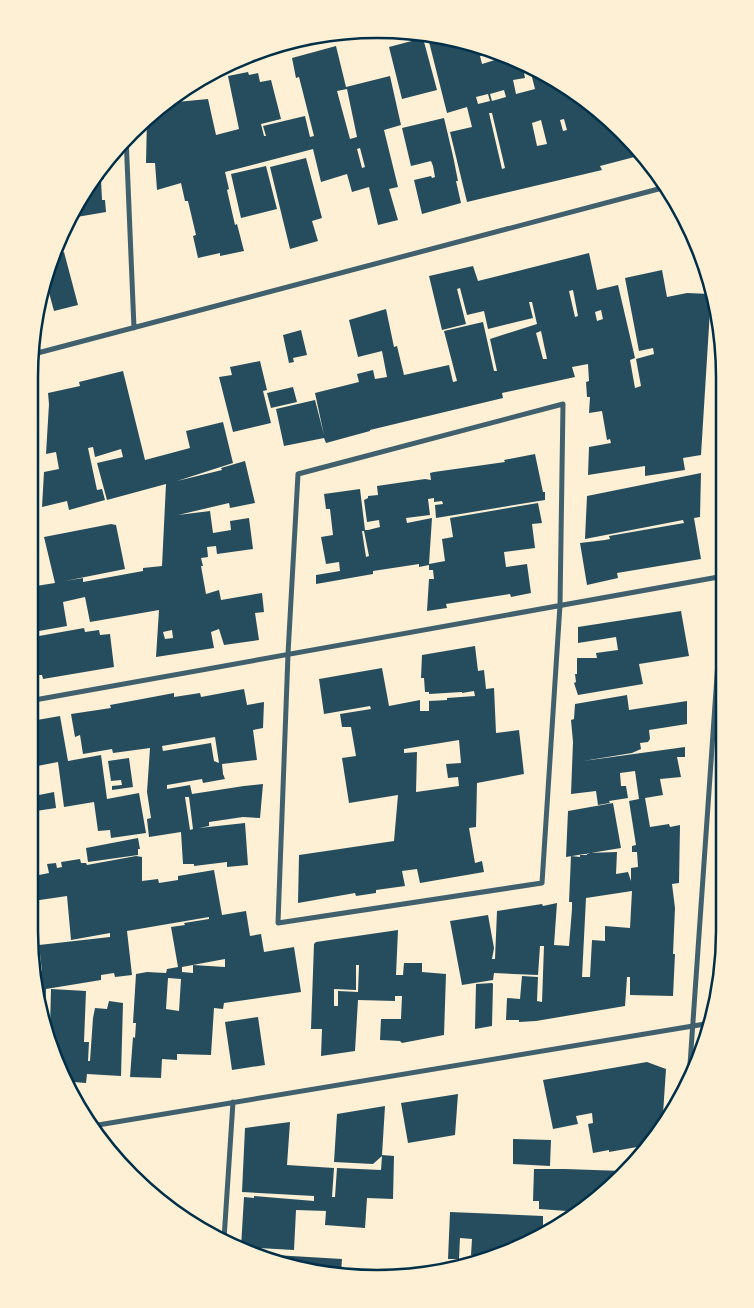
<svg xmlns="http://www.w3.org/2000/svg" width="754" height="1308" viewBox="0 0 754 1308" font-family="'Space Grotesk',sans-serif">
  <style>
    .building { fill: #264d5e; fill-rule: evenodd }
    .lines { fill: none; stroke-linecap: round; stroke-linejoin: round }
    .minor { stroke: #3f606c; stroke-width: 5 }
    .rim { fill: none; stroke: #003049; stroke-width: 2.5 }
  </style>
  <rect width="100%" height="100%" fill="#fdf0d5"/>
  <path class="building" d="M427 34 445 35 451 37 453 44 463 41 510 55 522 62 525 78 513 80 516 94 535 89 529 65 570 87 623 131 642 155 600 166 602 170 467 202 450 132 472 127 467 107 447 113ZM493 52 495 60 482 64 480 56ZM504 90 506 97 492 101 490 94ZM488 94 490 101 478 104 476 97ZM489 113H492L505 168 502 169ZM564 119 567 130 563 131 560 120ZM541 120 547 144 537 146 532 123Z
    M423 38 437 90 402 99 389 47Z
    M336 46 346 87 390 76 401 125 384 130 398 187 389 189 398 220 378 225 369 187 352 192 347 174 321 182 313 149 225 172 229 189 227 190 235 225 237 224 244 251 220 256V253L198 258 193 236 196 235 188 201H185L181 183 157 190 155 163H146L147 117 166 102V103L208 99 216 135 239 129 228 76 248 72 249 75 258 73 260 82 271 80 281 119 261 124 264 136H266L263 126 305 116 310 137 314 136 299 77 296 78 292 58ZM347 89 357 137 350 139 337 91ZM360 148 365 167 362 168 357 149Z
    M444 118 453 156 458 181H456L461 203 422 214 414 180 431 176 432 178 435 177 433 166 431 161 411 166 402 128Z
    M306 158 322 218 312 221 318 241 290 249 270 167Z
    M104 164V179L101 180 102 200H105L106 212 71 218 87 184Z
    M266 166 277 209 241 218 231 174Z
    M64 252 78 305 54 311 45 278 47 265 52 255Z
    M589 253 597 290 618 285 635 358 630 360 635 388 641 386 636 359 654 354 653 348 639 351 625 278 662 270 667 297 687 293 711 294 701 455 683 458 685 470 645 476V466L588 475 589 447 611 443 610 439 607 440 602 411 589 413 590 397H587L586 382 589 381 588 364 572 367 575 377 502 393 503 398 370 430V431L326 443 324 438 284 446 276 409 315 400 324 435 315 393 359 382 357 374 373 370 375 379 387 377 382 351 358 357 349 320 386 309 394 347 397 346 404 375 449 365 453 382 457 381 444 331 483 322 494 371H497L490 339 537 324 532 302H529L533 318 488 329 484 311 467 315 460 288 457 289 466 324 442 330 429 276 473 266 478 281ZM573 290 578 316 575 317 569 291ZM601 310 603 319 597 321 595 312ZM541 331 547 359H543L536 333Z
    M301 330 307 355 293 358 294 362 289 363 283 335Z
    M260 361 267 390 263 391 271 423 233 432 219 377 232 375 230 367Z
    M123 371 145 460 190 448 186 431 223 422 233 463 177 481 222 470 221 468 245 461 255 503 230 508 229 503 178 515 210 511 213 533 231 530 230 521 249 518 253 549 217 554 216 546 207 547 208 557 201 558 203 566H201L206 594 219 590 221 600 262 593 264 612 255 613 259 640 224 645 219 629 211 632 214 648 156 657 159 610 90 622 85 597 63 602 67 626 39 631V636L84 628 85 632 99 630 100 635 110 634 114 667 43 679 42 675H37L29 665 36 586 55 583 44 537 111 524 116 525 125 569 65 581 83 578V582L143 571V568L162 566 166 484 107 500 97 463 123 457 121 449 95 457 93 447 88 448 97 490 102 489 105 500 69 510 67 501 42 507 44 472 59 469 56 452 46 454 49 404 48 393 80 386 79 382ZM172 630 173 638 165 639 163 632Z
    M293 387 297 402 271 408 267 393Z
    M535 454 543 492H545V500L436 518 435 505 443 504 442 501 434 502V498L428 499 430 515 406 518 407 523 432 518 429 564 445 561 442 539 453 537 450 518 538 503 542 523 532 524 535 548 504 552 506 567 527 564 531 593 511 597 510 594 446 604 447 608 427 611 429 579H434L433 570H429V565L419 567V564L373 571V574L316 584V575L340 571 339 562 326 564 321 537 333 535 330 509H326L324 494 360 489 365 530H368L380 527 379 520 367 522 364 500 368 498V496L378 495 377 486 425 479 431 480 430 473 434 472 505 462 504 460ZM362 531H364L369 556 366 557Z
    M701 473 700 517 694 518 701 559 617 573 618 578 587 585 580 543 605 540 610 539 609 536 684 523 683 520 585 539 587 496Z
    M681 611 689 656 639 664 643 684 578 695 574 683 576 682 575 674H577V658H597L596 653 618 650 616 637 578 643V627Z
    M475 646 478 671 484 670 486 689 494 688 496 733 519 730 524 774 477 783 476 827 469 828 475 863 482 861 484 872 420 883 417 869 402 871 405 886 376 890V893L356 896 355 893 298 903 299 855 394 841 398 795 349 803 342 758 356 756 351 727H342L340 714 371 709 370 706 324 714 319 679 382 668 389 706 420 700V711H429V701L447 700V698L475 696 474 691 462 693V692L429 694V692H425L424 678H421L422 655ZM459 740 461 763 446 764 448 778 458 777 459 786 416 792 417 752 404 753V749Z
    M244 689 247 705 264 702 263 728 253 730 257 760 222 764 223 774 225 779 203 783 202 779 167 785V789L190 785 192 794 244 786 263 784 260 818 243 817 209 822V826L199 828 245 823 248 865 227 867V862L194 866V864H183L181 832 149 837 147 819 151 818 147 792 150 748 113 753 112 749 83 754 80 735 75 737 71 714 111 708 110 705 174 693V697L200 693 201 697ZM215 737 219 763 214 761 211 743 163 751 162 746ZM185 797H189L193 829 190 830Z
    M627 695 629 710 687 701V724L649 730 650 739 648 742 640 743 641 749 632 753 583 761 685 747V757H677L681 777 660 779 663 795 645 798 650 827 669 824 670 827 680 825 679 883 672 884 675 908 673 954H675L673 996 630 995V977H627L625 1006 536 1021 519 1022V1020H506L507 998 520 999 522 976 538 977 537 1001 542 1002 544 946H540L538 975 494 973 493 980 462 985 450 921 488 915 494 948 492 959H495L497 911 542 904 543 906 557 903 554 945 569 946 572 909V902H569L571 856 580 857V855H587V853L617 852 616 874 628 872 631 881V868L638 867 637 852H632V846L636 845 629 801 639 799 635 771 620 773 621 786H626L628 798 609 801 610 803 598 805 596 791 571 794 573 742 571 720 574 719 575 704ZM632 891 630 928 605 926V941L592 940 590 977H582L586 898Z
    M60 716 68 761 101 755 107 799 139 793 146 833 111 838 110 830 98 831 94 802 64 807 58 762 32 767 29 750V735L39 734 37 720Z
    M129 758 133 787 112 790V786L122 785 121 780 111 781 108 761Z
    M54 792 56 808 29 812V797Z
    M613 803 621 848 566 857 568 811Z
    M138 838 140 849H138V855L88 862 86 848Z
    M136 856 142 857V881L158 879 159 883 178 880V876L214 870 222 915 246 911 250 936 261 934 264 952 294 947 301 992 224 1003 223 1009 214 1008 211 1055 177 1054V1060L162 1059 161 1078 130 1077 133 1037 135 1038 136 1023H133L136 974 147 972 166 973 167 969 178 967 171 927 185 925 184 923 209 919V917L127 931 132 975 115 977 114 973 101 975V980L46 989 45 1022 36 972 42 971 39 945 110 937V933L71 940 67 896 33 901 29 877 49 873 47 864 56 863 57 868 62 867 61 862 80 859 81 863H86L87 865ZM225 959V967L193 965V973L182 972V967ZM168 978 181 979 179 1011 166 1009Z
    M398 930 396 975H403L404 963H422V972L446 974 444 1035 402 1043 400 1041 380 1040 381 1019H401L402 996H395V1001L358 1000 355 1051 321 1056 322 1029H311L314 944 316 942ZM356 965H359L358 992 338 991V1006H334V989L356 990Z
    M492 983 493 984 492 1026 475 1029 476 984Z
    M51 989 86 991 84 1042H89L88 1061H90L93 1018 95 1008 107 1009 109 1001 123 1003 121 1076 87 1074 86 1083 73 1082V1086H70L47 1043 45 1028H50Z
    M258 1017 265 1065 232 1070 225 1022Z
    M647 1062 666 1069 662 1129 643 1149V1146L609 1152V1150L593 1153 588 1124 593 1123 592 1113 576 1116 578 1124 553 1129 543 1080Z
    M458 1094 455 1135 408 1143 401 1103Z
    M385 1106 382 1155 394 1156 393 1199 367 1198 365 1228 325 1225 326 1211 296 1210 294 1250 241 1247 244 1197 254 1198V1196L314 1201V1196L242 1192 245 1128 290 1122 287 1165 334 1168 332 1197H335L337 1168 381 1170 382 1156 373 1164 334 1162 337 1114Z
    M513 1139 551 1140 550 1166 513 1164Z
    M534 1169H565L623 1171 589 1207 581 1212 539 1209V1201H533Z
    M450 1212 543 1216V1234L533 1240 520 1239V1247L510 1253 496 1256 471 1255 472 1239 460 1238 459 1259H448Z
    M258 1254 342 1259 341 1273 287 1267Z"/>
  <g class="lines">
    <path class="minor" d="M308 36 309 35
      M126 136 134 328
      M30 355 666 187
      M29 395 32 354
      M563 404 560 605 542 883 278 923 288 654 298 474Z
      M29 701 724 576
      M689 1079 724 575
      M92 1126 711 1023
      M224 1239 233 1102"/>
  </g>
  <path d="M0 0H754V1308H0ZM377 38H377A339 339 0 0 1 716 377V931A339 339 0 0 1 377 1270H377A339 339 0 0 1 38 931V377A339 339 0 0 1 377 38Z" fill="#fdf0d5" fill-rule="evenodd"/>
  <path class="rim" d="M377 38H377A339 339 0 0 1 716 377V931A339 339 0 0 1 377 1270H377A339 339 0 0 1 38 931V377A339 339 0 0 1 377 38Z"/>
</svg>
